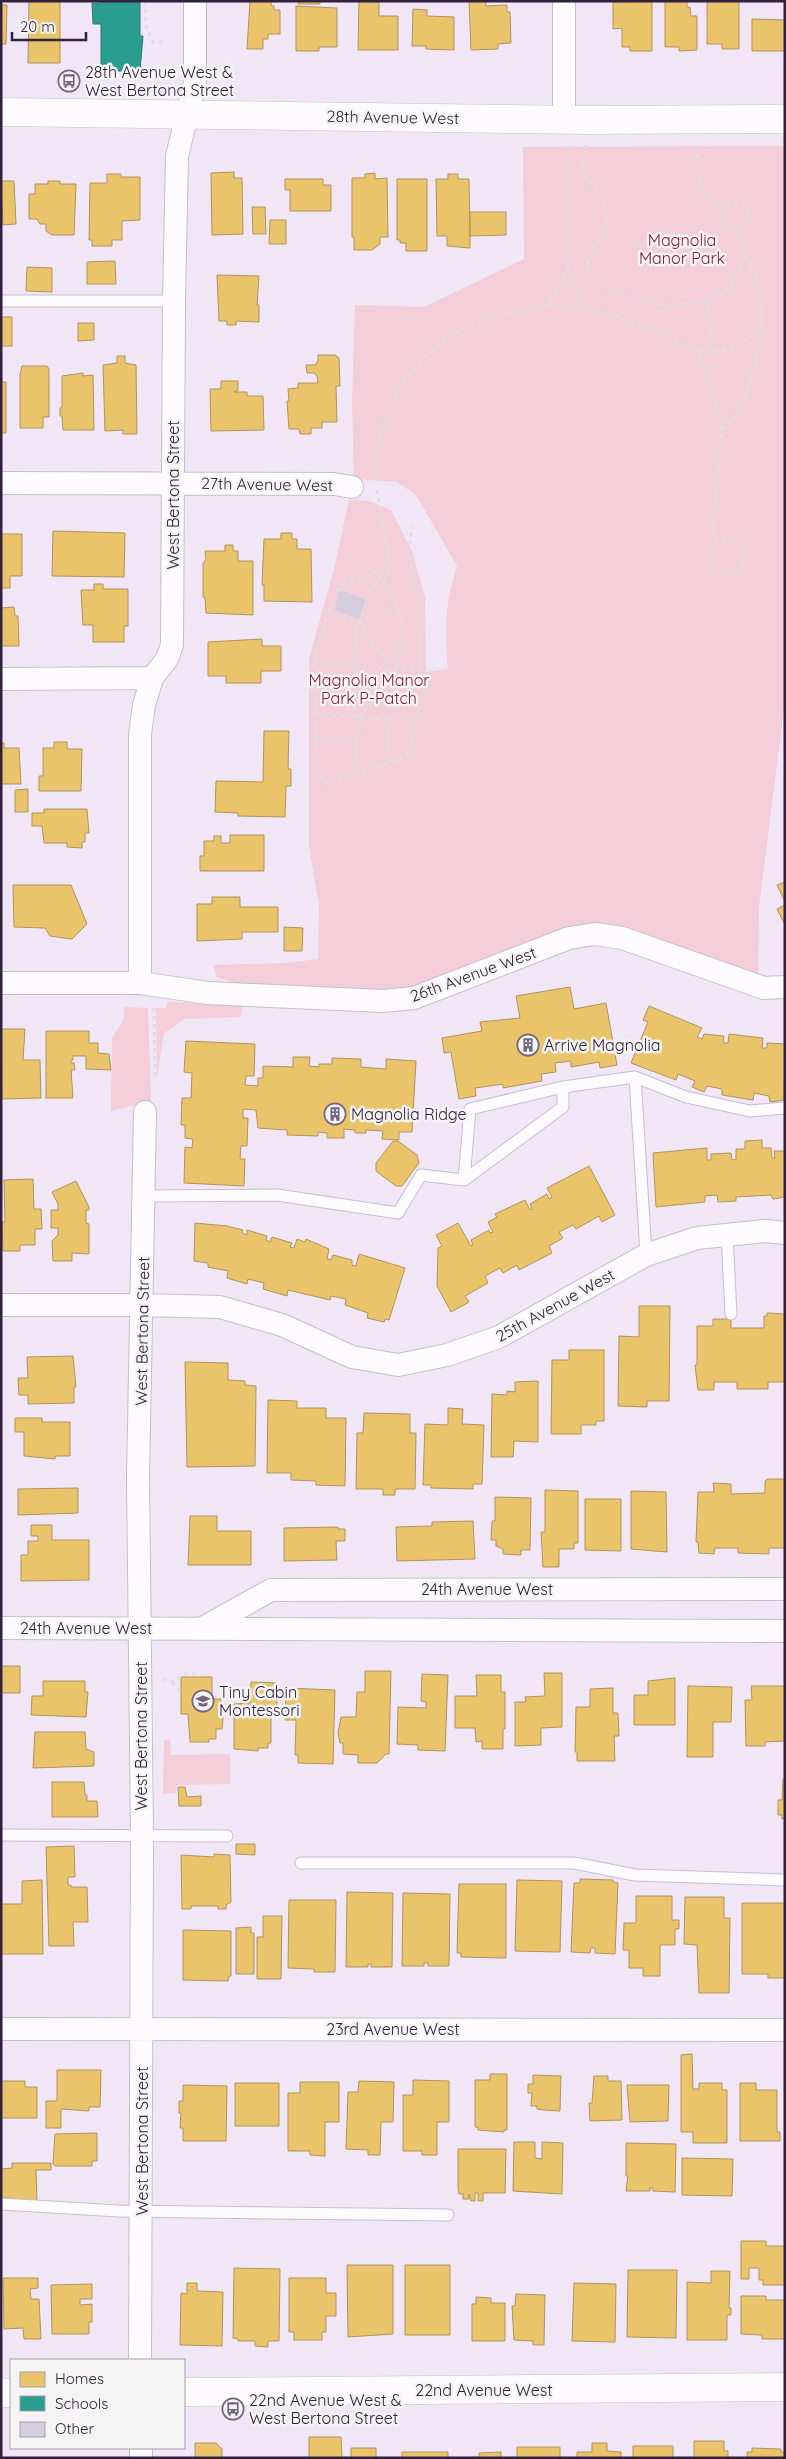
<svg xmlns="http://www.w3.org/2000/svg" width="786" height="2459" viewBox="0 0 786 2459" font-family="Quicksand,sans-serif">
<rect width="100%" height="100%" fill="#f0e6f6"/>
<path fill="#f3cdd7" d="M785,146V701L759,906L758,977L622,946L570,945L396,1001L270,994L217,977L213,965L287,963L318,959L319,905L309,847V659L334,569L349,500L369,501L391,510L412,551L425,597L426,672L448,669C444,628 445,605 457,566L416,495L397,482L354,479L352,401L355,305L424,307L524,259L523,147Z
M167,1002L243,1004L241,1017L185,1019L164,1033L157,1077L156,1008H166Z
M124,1007L148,1008L151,1101L111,1111L112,1038L124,1019Z
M170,1739L171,1755L230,1754V1784L177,1785L176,1793L163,1794L164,1740Z"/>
<path fill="#e9c46a" stroke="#b2935c" d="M29,1H60V63H28Z
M250,1H270L272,6H274V10H280V34H268V39H263V49H247Z
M298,1H320V4H298Z
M359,1L379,2V16H398V50H358Z
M469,1H486V6L507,5V12H510L511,43L498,44V49L471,50Z
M652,1V51H630V47H622V28L613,29V2Z
M665,1H687V7H690L691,16H697V50L679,51V47H665Z
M707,1H739V49H722V44H707Z
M1,5H7L6,44H1Z
M296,6L337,8V47H319V51H296Z
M413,9L427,10V16L454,17V50L426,49V46H412Z
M752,19L785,20V51H752Z
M234,172V178H242L243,234L212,235L211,173Z
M375,173V179L387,178L388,237H380V244L372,250H354V237H352V178H365V174Z
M107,174H121V177H140V220L122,221V240H112V246H92V240H89L90,183H107Z
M448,174H458V179H469L470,248L447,246V236H437L436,179H448Z
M285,179H323V185H331V211H290V190H285Z
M397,179H427V251H406V243H400V240H397Z
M1,181H14L16,224L3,225Z
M48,181H60V184H76L74,235H52L46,231V224H40L37,219H29V194H35V184H48Z
M252,207H265L266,234H253Z
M470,212H506V235L470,236Z
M270,220H286V244H269Z
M115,261L116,284H87V262Z
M27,267L52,268V292L26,291Z
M217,275L259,276L257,305H259V322L236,321V325H227V321H219Z
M1,317H12V346H1Z
M78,323H94V340L78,341Z
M318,355H335L339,358L340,386H336L337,422H322V428H311V434H300L299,429H289L287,401H289L288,389L298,388V383H318L317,376L314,373H307L306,365H315L318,361Z
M117,356H125V363L136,365L137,434H123V430L105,431L103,365L117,363Z
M22,366H47L49,369V417H43V428H20V375Z
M83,373V376L93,375L94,430H63L62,416H60V408L62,407V376Z
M221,381H238V390L234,392H247V396H263L264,430L211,431L210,389H221Z
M1,382H6V433H1Z
M53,531L125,533L124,577L52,576Z
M281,533H292V539H297V549H311L312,602L264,601V585H262L264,539H281Z
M1,534H22V576H10V588H1Z
M225,545H233V551H238V561H253V615L206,613L205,597H203V564L206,559L205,551H225Z
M94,584H103V589H128V626H124V642H93V625H83L81,590H94Z
M14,607L15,616H18L19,646H1V608Z
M262,639V646H281V671H261V683H226V676H208V642Z
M264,731H289L288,769H291V786H286L285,817L238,816V813L215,812L216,781L263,782Z
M54,742H67V749H82L81,791H39V776H43V748H54Z
M1,743H4V748H19L21,784H1Z
M28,789V812H15V790Z
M44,809H87L89,833H85V842H82V848L67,847V843H44L42,826H32V813H44Z
M230,835H264V871H200V856H204V841H214V836H221V843H230Z
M785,882V902L777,885Z
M13,885H71L87,924L72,939L50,936L45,928L14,927Z
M212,897H240V907H278V932H242V939L197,941V904H212Z
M785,905V925L777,909Z
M284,927L303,928L302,951H284Z
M570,987L574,1009L606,1003L617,1065L600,1068L599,1062L571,1067V1061L555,1063L556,1072L541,1074L542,1081L503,1088V1084L475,1088L476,1096L459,1099L451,1052L444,1053L442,1038L482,1031L480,1022L520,1018L516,996Z
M649,1006L702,1028L697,1037L702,1039L704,1034L724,1036L723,1043H728L729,1034L763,1038L762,1048H767V1043L785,1044L784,1100L770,1102L769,1096L754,1093L753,1100L722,1095V1089L707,1086L704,1092L692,1087L695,1081L678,1074L676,1080L631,1063L648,1022L643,1020Z
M1,1029H25L23,1060H40L41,1098L2,1099Z
M46,1031H89V1043H98V1053L109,1054L111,1070L86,1069V1056H73V1060H71V1063H74L75,1070H71L73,1098H46Z
M186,1041L255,1044L254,1076H246L245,1085L258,1086V1078H263V1066L293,1067V1057H310L309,1066L319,1067V1064H332V1058L361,1059V1067L386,1069V1059L416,1061L412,1132H399V1140L382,1139L383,1131L366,1130V1133H355V1130L344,1129V1138H327V1133L318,1132V1136L287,1135V1130L258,1128L256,1110L243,1109V1118H248L247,1146H241L240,1159H245L244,1186L184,1183L185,1147L192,1148L193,1139L185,1138V1125H181L182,1098H191L192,1073L184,1072Z
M762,1140V1148H771L772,1158H775L774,1151H785V1197L773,1199L771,1195L736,1197V1201L718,1202L717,1195L705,1196V1202L656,1207L653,1153L707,1148V1160H711V1154L731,1153L732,1160L736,1159V1149H745V1141Z
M393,1141H398L417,1155L419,1163L402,1186H396L376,1171V1163Z
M589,1166L615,1215L602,1222L599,1216L576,1229L573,1225L559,1232L563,1238L549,1246L552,1253L519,1270L517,1265L503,1273L500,1268L485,1276L488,1283L465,1296L469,1302L451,1312L437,1286L438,1248L442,1246L436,1235L458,1223L471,1246L473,1245L471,1240L489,1230L490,1233L493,1232L488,1222L497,1217L495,1214L525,1200L530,1210L532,1209L530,1204L547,1194L549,1199L552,1197L547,1188Z
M33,1179L34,1209H41L42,1229H35V1245H20V1251H3L2,1222H5L4,1180Z
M76,1181L89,1207V1210H86V1223L89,1224V1254L72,1253V1261H53L52,1241L58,1235V1228H51V1210H58V1204L52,1192Z
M195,1223L227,1226L243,1230L242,1233L247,1235V1230L267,1236L266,1240L270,1242L272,1237L292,1243L290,1247L294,1248L297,1239L305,1242L306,1239L329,1249L327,1259L331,1260L333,1255L352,1260V1265L356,1266L359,1254L405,1268L389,1320L385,1319L384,1322L367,1318L368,1313L345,1305L346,1299L331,1296L330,1300L288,1290L287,1296L263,1289L264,1283L248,1279L247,1284L227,1278L228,1271L208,1267V1263L194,1261Z
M639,1306H670L669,1401H647V1407L618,1406L619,1336L639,1337Z
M767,1313L785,1314V1382H768V1389H737V1382H714V1390H698L695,1365H697V1326H713V1319H731V1328H764V1316H767Z
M569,1350H604V1421H596V1425H581V1434H551L552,1360H569Z
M73,1356L76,1387H74V1403L28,1404V1395H19L18,1378H28L27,1357Z
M185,1362L228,1363V1380L245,1381V1385L256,1386L255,1466L187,1467Z
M538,1381V1442L514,1441L513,1457H491L492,1394L507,1395V1391L515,1392V1382Z
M268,1400L297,1401V1408H326V1418H346L345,1486L316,1485V1481L291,1480V1473H267Z
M448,1408L463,1409L462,1424L484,1425L482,1484H473V1489L431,1488V1485H423L425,1424L448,1425Z
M364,1413L410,1414V1433H416L415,1489H395V1495H383V1489H356L357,1433H363Z
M15,1418H42V1422H70V1456H55V1459L24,1456V1432H15Z
M768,1479H785V1548H769V1554L738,1553V1548H715L714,1554L699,1553L698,1542H696L698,1492H714L713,1483L731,1484V1494L765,1493V1481Z
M78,1488V1513L18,1515V1489Z
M545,1490L578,1491V1543H574V1549H559V1567H543L541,1532H545Z
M631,1491L666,1492L667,1552L631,1549Z
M495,1497L531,1498L530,1550H521V1555L503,1554V1549L496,1546V1540H491L492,1521H495Z
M585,1499H621V1551L585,1550Z
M190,1516H217V1531H251V1565H188Z
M473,1521L475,1559L397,1561L396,1527L432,1526V1522Z
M31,1525H52V1540H89V1580L21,1581V1555H28V1541H38V1536H31Z
M338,1527V1529H345V1541H336L337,1560L284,1561V1528Z
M1,1666H20V1693H1Z
M365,1671H391L389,1754H386L377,1763H358V1755L343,1754V1743H340L338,1733L341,1717H356L357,1692H365Z
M544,1673H562V1727L541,1728V1745L515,1746V1702H526L525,1697L545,1696Z
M422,1674L448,1675L445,1751L418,1750V1745L397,1744L398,1707L426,1708V1702L421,1701Z
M476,1675H501V1692H505V1729H503V1749H482V1741L476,1742L475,1728H455V1696H477Z
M181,1677H212V1699H221V1705H224L222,1729H216V1739H209V1742H190L188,1714H181Z
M675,1678V1725H634V1695H648V1681Z
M43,1681H85V1692H88L86,1717L31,1715L32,1696H43Z
M251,1682L277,1683V1716H271V1743H268V1748H258V1751L234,1749V1704L250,1703Z
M688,1686L732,1687L731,1722H713V1757H687Z
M751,1686H785V1741L765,1742V1746H746L745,1700H752Z
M286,1688L335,1690L333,1764L298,1763V1755H295L296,1720H285Z
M613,1688V1713H618L619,1736H614L615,1761H577V1752H575L576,1707H590V1689Z
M35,1732H85L86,1749L94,1752V1766L33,1768Z
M783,1779H785V1819H782V1815H778V1800H782Z
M52,1782H84L85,1795H87V1801H97L98,1817H52Z
M178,1787H185L187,1797L201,1796V1806H179Z
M236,1844H255V1855L236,1854Z
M74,1846L75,1877H68V1885H71V1887H87L88,1922H73L74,1946H49L46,1847Z
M214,1854L230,1855L231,1902L226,1905V1909H218V1906H191V1909H182L181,1855L214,1857Z
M580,1879L613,1880V1882L618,1883L615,1954L595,1953V1948H591L590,1953L571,1952L574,1883H580Z
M42,1880L43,1954H1V1904H22V1881Z
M517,1880L562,1881L560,1952L515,1951Z
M459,1884H506V1958L461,1957V1953H457Z
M347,1892L393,1893L392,1967H371V1964H368V1967H346Z
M403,1893L450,1894L449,1966H428V1963H424V1966H402Z
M636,1896H672V1920H679V1929H675V1945H660V1976H643V1968H629V1950H623L624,1923H636Z
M685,1897H724V1918H730L729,1993H699L697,1945L684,1944Z
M289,1900H336L335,1972H314V1969L288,1968Z
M742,1903H785V1978H768V1974H742Z
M263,1916H282L281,1979H257V1937H263Z
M251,1927V1933H254V1974H236V1928Z
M183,1930L231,1931V1976H229L228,1981L183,1980Z
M692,2054L693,2089H699V2083H722V2090H727V2143H693V2132H681V2055Z
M57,2070H101L100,2107H89V2111L61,2109V2128H46V2101H57Z
M490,2074H507V2130H504V2132L478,2130V2127H475V2080H490Z
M533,2075L561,2076L560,2111L544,2110L537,2109V2106H531L532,2093H528V2084H533Z
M594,2076H608V2081H621L622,2120L590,2121L589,2103H592Z
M413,2080L449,2081V2122H437V2155H422V2151H403V2095H413Z
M1,2081H25V2087H37V2118H1Z
M359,2081L394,2082L393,2122H381L380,2155H368V2150L346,2149L348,2092H358Z
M300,2082H339V2122H325V2156L310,2155V2151H288V2093H300Z
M235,2083H279V2126H235Z
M740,2083H756V2090H777V2132H780V2141H740Z
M183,2085L227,2086L226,2141H183V2128H180L181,2113H179V2101H183Z
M627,2085H669L668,2121L630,2122Z
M97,2133V2161H92V2166H55L53,2164L55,2134Z
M514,2142H535V2158L542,2159V2142L563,2143L562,2194L513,2191Z
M626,2143L676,2144L675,2192L653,2191V2188H650V2191H626L628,2176H626Z
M458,2149H506L505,2193H483V2201H478V2193H475V2201H471L469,2194V2199H463V2194H459L458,2188Z
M682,2158L733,2159L732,2196L682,2195Z
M12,2163H51V2170H36L37,2201H9V2198H1V2169L12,2168Z
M741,2241H766V2246H785V2285H763V2280H759V2268H749V2279H741Z
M347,2265H393V2334L348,2337Z
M405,2265H450V2335H405Z
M234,2268L280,2269L279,2341H268V2347L255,2346V2341H238V2339L233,2338Z
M628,2270H677L676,2338L627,2337Z
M711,2271H730L729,2308H731V2315H727V2340H687V2282L711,2283Z
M3,2278H38V2288L30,2289L31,2299H39L41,2339H24L23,2328L4,2329Z
M289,2278H326V2293H336V2316H326V2332H322V2340H294V2332H289Z
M187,2283H197V2291L223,2292L222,2346L180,2345L181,2293L187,2294Z
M574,2283L616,2284L615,2342L572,2341Z
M92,2284V2299H80V2305L92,2304V2322H89V2334H52L51,2285Z
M516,2294L545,2295L544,2345H533V2341L514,2340L512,2306H515Z
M741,2296H766V2300H785V2339H762V2335L741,2334Z
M476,2297L491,2298V2303H505V2341H472V2304H476Z
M309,2437H341L342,2458H309Z
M694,2441H724V2451H728V2458H694Z
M195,2443H216L222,2449V2458H195Z
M592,2443H607V2451L621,2452V2458H577V2452H592Z
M633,2446H673V2458H633Z
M517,2447H560V2458H517Z
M351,2448H376V2458H351Z
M752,2448L781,2449V2452H785V2458H747V2452H752Z
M402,2452H448V2458H402Z
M501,2452V2458H460L479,2457V2453Z"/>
<path fill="#2a9d8f" stroke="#2c7876" d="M101,1H140V36H143L140,71H101V24H93L92,3H101Z"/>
<path fill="#d5cedf" stroke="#d2cae1" d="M341,591L365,600L358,618L335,609Z"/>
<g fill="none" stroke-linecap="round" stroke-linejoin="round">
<g stroke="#c9bcd1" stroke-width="13">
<path id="service" d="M1,301H174
M635,1077L646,1255
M464,1180L470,1109L563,1087
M144,1196L277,1195L398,1213L421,1175L464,1180L563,1107V1087L635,1077L686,1097L750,1111L785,1108
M727,1235L731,1314
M1,1835L227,1836
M301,1863H574L635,1875L785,1880
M1,2204L119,2211L448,2215"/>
</g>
<g stroke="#c9bcd1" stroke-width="24">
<path id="minor" d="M564,1V120
M1,483L334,484L352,487
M1,679L152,678
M1,983H140L208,993L382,1001L414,998L569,938L595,934L622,938L764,988L785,987
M140,983V734L144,705L152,678L167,659L172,645L174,301L177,156L195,82V1
M1,1305H142L220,1307L282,1325L352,1357L398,1365L447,1355L499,1337L646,1255L697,1238L765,1231L785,1233
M1,1628L785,1631
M201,1629L271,1590L785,1589
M1,2029L785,2030
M140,2360L142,1836L138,1477L145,1112
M141,2448V2458"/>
</g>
<g stroke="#c9bcd1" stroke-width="29">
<path id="tertiary" d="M1,112L589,120L785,119
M184,2392L785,2387
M1,2393H11"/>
</g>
<path stroke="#e0dde2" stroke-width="3" stroke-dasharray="4 4" stroke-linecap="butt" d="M145,1L146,26L153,42H164
M568,145V269L583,309L616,315L676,340L698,352L710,381L722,430L713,527C713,531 716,539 714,543C708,558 705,570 727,574L741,568C752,548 734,532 715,542
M586,145L581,172C594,188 613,207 604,230C597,246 589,249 587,269C591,274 595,283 601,286C640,308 727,321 742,264C745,250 745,240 738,227
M697,146L699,179L705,196L733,227L746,223L750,211L742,201L732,200L725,206L723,215
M710,300L708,307L713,353
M549,305L583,309
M698,352C728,353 741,349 760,326
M722,430C752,402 766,335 760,296C757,280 752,267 745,253
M376,481C375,405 418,339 493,318C511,312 530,309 549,305L568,269
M377,490L390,563L384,582
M328,613L342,585L374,572L381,577L396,605L359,622L356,628L353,689L355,716L360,718C361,727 359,731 357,739C354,748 358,763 359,773
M359,622L372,587L381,577
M315,661L385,669L420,670
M316,687L353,689
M354,690H384
M393,699L402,627L401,615L396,605
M316,715L355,716
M358,717L384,690
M360,718L386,719L390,763
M386,719L393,717V699L384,690L386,662L359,622L328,613L316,649L315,661L316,741L322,782L325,784L407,757L424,690L420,670L418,595L409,552L412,527
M316,741L357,739
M154,1008L155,1080
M163,1679L172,1682L183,1674H199
M172,1682L181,1693"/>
<use href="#service" stroke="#fdfbfe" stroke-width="11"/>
<use href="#minor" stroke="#fdfbfe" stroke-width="22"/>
<use href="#tertiary" stroke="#fdfbfe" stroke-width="28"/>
</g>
<defs>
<g id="bus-ring" transform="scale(1.125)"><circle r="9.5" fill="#f4f4f4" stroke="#74667d" stroke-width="1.5"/><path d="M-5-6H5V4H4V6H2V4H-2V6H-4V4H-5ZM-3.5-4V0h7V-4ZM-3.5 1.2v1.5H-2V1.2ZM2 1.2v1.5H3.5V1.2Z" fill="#74667d"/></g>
<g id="building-ring" transform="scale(1.125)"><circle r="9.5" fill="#f4f4f4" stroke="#74667d" stroke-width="1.5"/><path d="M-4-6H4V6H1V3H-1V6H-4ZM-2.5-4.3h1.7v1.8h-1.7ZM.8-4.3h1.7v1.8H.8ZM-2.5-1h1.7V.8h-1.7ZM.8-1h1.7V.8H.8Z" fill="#74667d"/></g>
<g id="school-ring" transform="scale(1.125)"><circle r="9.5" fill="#f4f4f4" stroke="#74667d" stroke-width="1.5"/><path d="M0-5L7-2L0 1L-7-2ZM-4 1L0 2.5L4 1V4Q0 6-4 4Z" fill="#74667d"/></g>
</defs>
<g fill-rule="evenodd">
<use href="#bus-ring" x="69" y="81"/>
<use href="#building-ring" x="528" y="1045"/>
<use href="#building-ring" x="335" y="1114"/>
<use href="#school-ring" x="203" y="1701"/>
<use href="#bus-ring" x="233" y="2409"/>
</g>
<g text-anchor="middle" stroke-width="5" stroke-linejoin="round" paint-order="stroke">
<g font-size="16" fill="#32213c" stroke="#f4f4f4" text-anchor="start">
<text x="85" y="78">28th Avenue West &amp;<tspan x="85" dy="18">West Bertona Street</tspan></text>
<text x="544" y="1051">Arrive Magnolia</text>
<text x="351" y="1120">Magnolia Ridge</text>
<text x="219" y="1698">Tiny Cabin<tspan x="219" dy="18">Montessori</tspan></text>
<text x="249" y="2406">22nd Avenue West &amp;<tspan x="249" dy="18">West Bertona Street</tspan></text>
</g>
<g font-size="16" fill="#32213c" stroke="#f4f4f4">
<text transform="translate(393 117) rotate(1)" y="6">28th Avenue West</text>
<text transform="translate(267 484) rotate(1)" y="6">27th Avenue West</text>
<text transform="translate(173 495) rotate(-90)" y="6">West Bertona Street</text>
<text transform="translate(473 974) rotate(-20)" y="6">26th Avenue West</text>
<text transform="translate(555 1305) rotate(-29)" y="6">25th Avenue West</text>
<text transform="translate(142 1331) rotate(-89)" y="6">West Bertona Street</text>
<text x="487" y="1595">24th Avenue West</text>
<text x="86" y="1634">24th Avenue West</text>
<text transform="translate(141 1736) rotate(-90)" y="6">West Bertona Street</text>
<text x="393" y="2035">23rd Avenue West</text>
<text transform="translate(142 2141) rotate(-90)" y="6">West Bertona Street</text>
<text x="484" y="2396">22nd Avenue West</text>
</g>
<g font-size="16" fill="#8b1635" stroke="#f4f4f4">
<text x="682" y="246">Magnolia<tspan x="682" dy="18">Manor Park</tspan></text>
<text x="369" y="686">Magnolia Manor<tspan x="369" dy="18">Park P-Patch</tspan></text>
</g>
</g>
<rect width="786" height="2459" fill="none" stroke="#32213c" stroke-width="5"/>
<rect x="10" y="2359" width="175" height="90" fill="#f4f4f4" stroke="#a6a0aa"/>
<rect x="20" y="2372" width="25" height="15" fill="#e9c46a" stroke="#a6a0aa"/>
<text x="55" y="2384" font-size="15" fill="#32213c">Homes</text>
<rect x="20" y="2396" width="25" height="15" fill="#2a9d8f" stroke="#a6a0aa"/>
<text x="55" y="2409" font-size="15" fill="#32213c">Schools</text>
<rect x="20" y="2422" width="25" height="15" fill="#d5cedf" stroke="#a6a0aa"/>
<text x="55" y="2434" font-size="15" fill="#32213c">Other</text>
<path d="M12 32v8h74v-8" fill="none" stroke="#32213c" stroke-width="2.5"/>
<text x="20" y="32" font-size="15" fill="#32213c" stroke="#f4f4f4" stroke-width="4" paint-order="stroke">20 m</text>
</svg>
